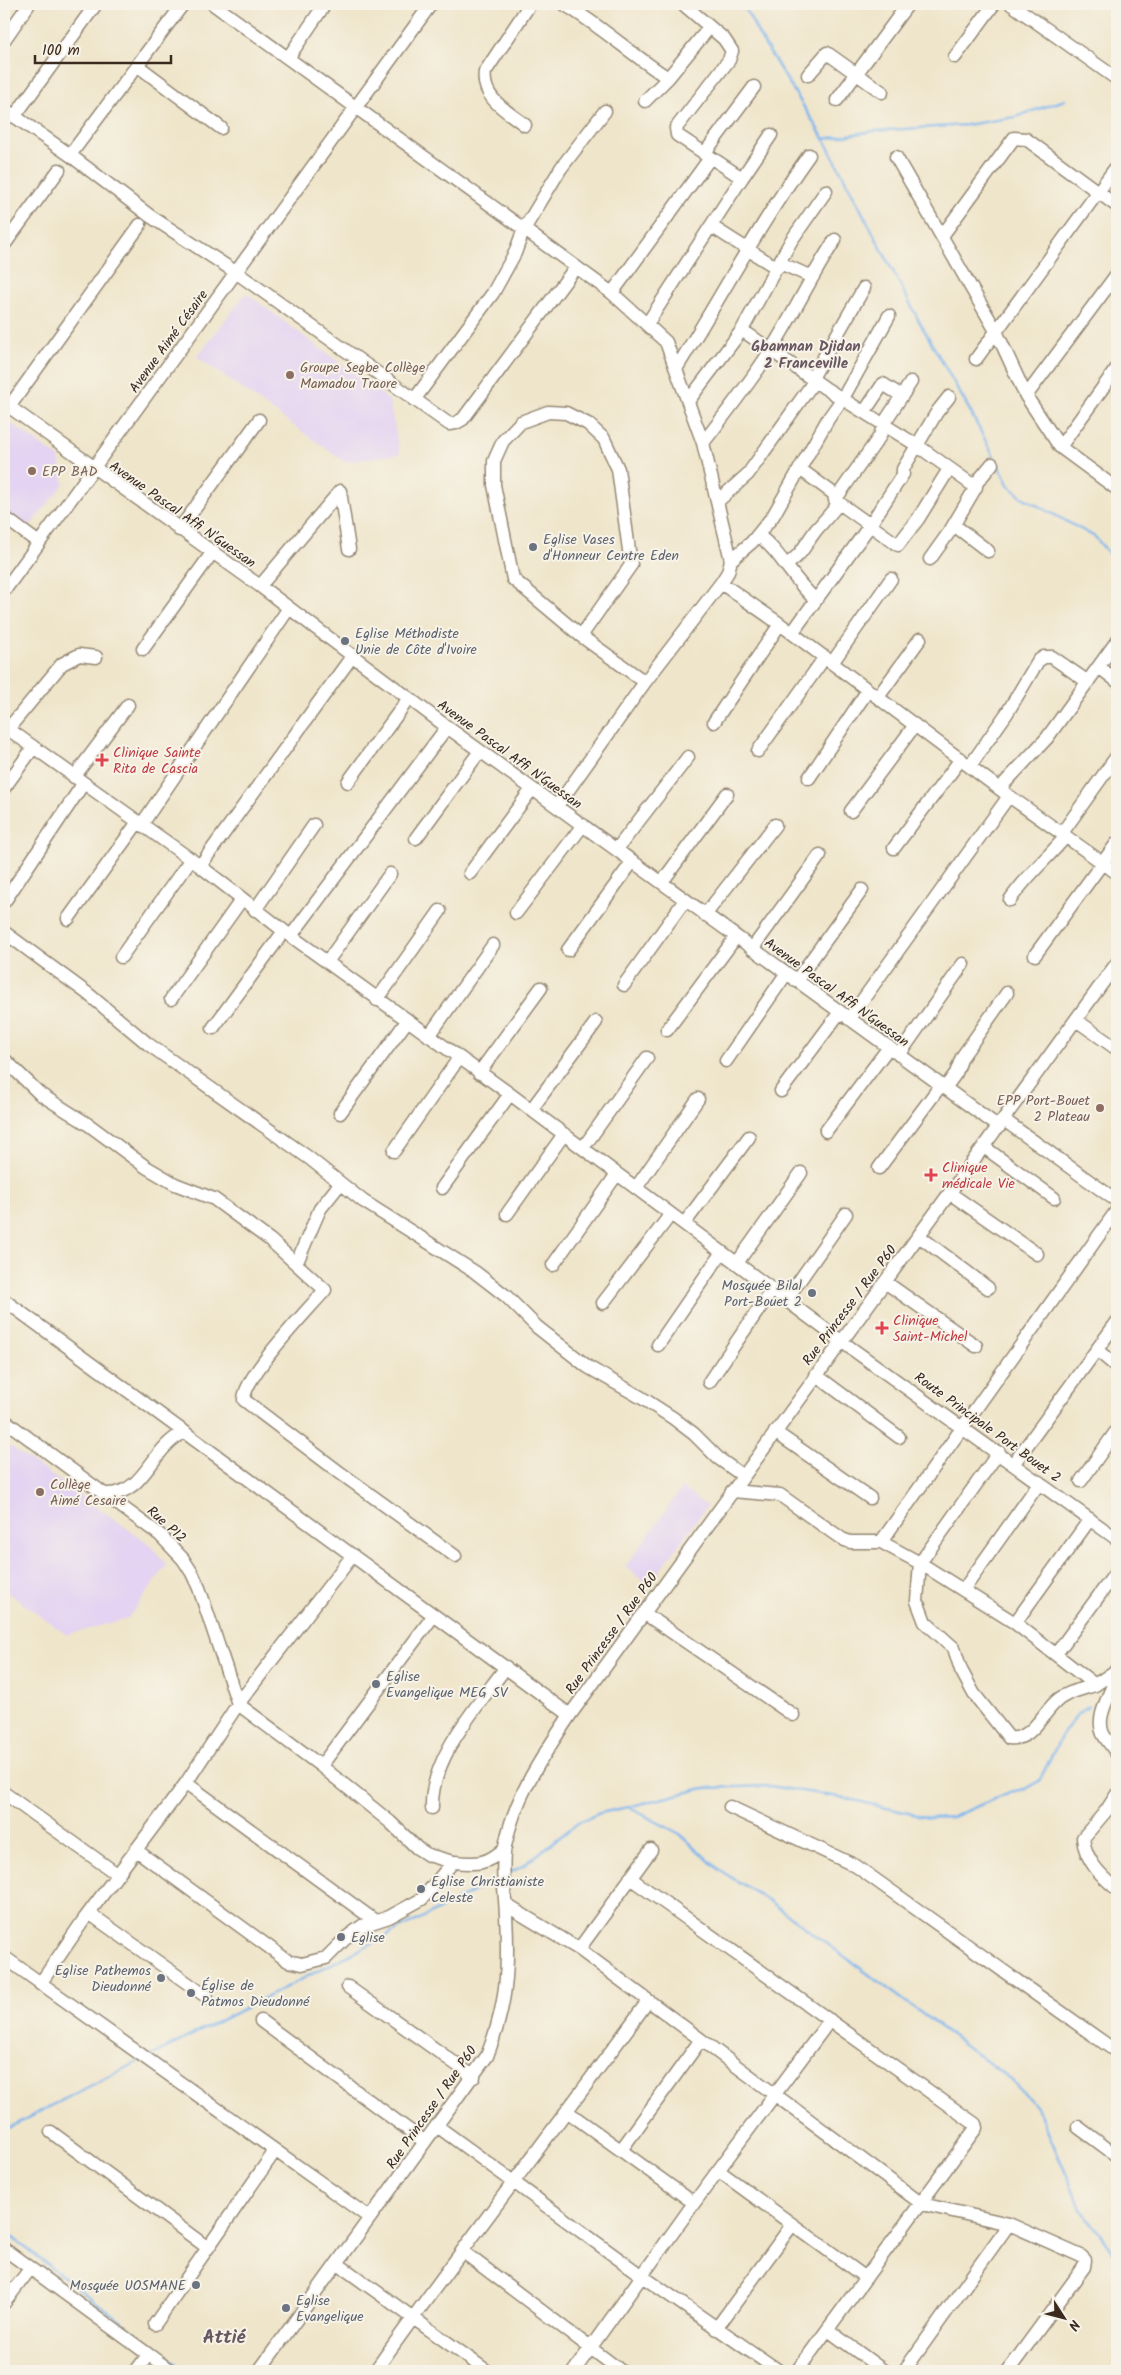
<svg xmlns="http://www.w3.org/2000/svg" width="1121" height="2375" viewBox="0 0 1121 2375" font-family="Kalam,sans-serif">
<rect width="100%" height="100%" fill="#f7f3e8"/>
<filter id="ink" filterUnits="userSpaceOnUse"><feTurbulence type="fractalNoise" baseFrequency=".02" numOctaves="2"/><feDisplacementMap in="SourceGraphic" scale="10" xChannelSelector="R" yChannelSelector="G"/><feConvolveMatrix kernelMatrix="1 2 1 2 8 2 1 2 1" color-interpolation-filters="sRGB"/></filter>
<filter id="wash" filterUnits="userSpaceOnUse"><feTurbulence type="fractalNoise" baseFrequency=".0096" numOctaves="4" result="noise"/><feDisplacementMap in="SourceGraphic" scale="20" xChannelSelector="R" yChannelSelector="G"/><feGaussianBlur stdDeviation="1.12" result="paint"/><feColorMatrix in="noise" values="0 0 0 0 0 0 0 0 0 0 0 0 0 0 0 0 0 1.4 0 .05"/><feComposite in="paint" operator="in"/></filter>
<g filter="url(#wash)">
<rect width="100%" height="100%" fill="#efe5ca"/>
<path fill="#e4d3f2" d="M246,293L389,400L400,454L345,462L197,357Z
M4,418L59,458L64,484L28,528L4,511Z
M4,1442L148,1543L167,1565L128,1618L67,1635L4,1590Z
M682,1488L707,1506L649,1585L625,1567Z"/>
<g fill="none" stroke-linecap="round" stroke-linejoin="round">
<path stroke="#7fb6ee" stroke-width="2.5" d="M743,4L760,37L824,139L919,321L969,409L1009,486L1022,497L1095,537L1117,563
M824,139L874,131L966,125L1015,117L1065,100
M628,1807L704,1788L770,1786L845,1798L929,1818L953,1817L1010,1792L1025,1789L1039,1781L1062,1735L1076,1716L1089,1706
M507,1874L523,1866L579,1822L600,1813L628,1807L680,1834L719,1870L768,1900L1009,2078L1037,2107L1081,2208L1117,2257
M151,2056L500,1878
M4,2130L141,2060
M4,2231L185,2371"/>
</g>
</g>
<g filter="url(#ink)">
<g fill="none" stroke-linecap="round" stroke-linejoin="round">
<g stroke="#958874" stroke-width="15">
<path id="minor" d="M213,4L612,293L666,342L703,443L731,560L728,572L721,583L645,682L557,806
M564,4C601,26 632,55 668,78
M1011,4L1117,79
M4,40L29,4
M955,57L994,4
M288,58L325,4
M138,66L221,128
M808,75L827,53L882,92
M837,100L908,4
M645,101L668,78L709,28
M4,109L70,155L150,216L237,273L449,424L456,423L463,419L575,268
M14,117L96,4
M525,125C507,111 481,98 485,72L530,4
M704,154L754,87
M70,155L183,4
M896,157L996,331L1026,396L1060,447L1117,489
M742,178L771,135
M711,226L777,268
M942,236L1014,138L1026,139L1117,206
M4,245L59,170
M780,263L805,274L812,275
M612,293L710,158
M647,324L742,178L677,135L676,128L729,60L732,51L724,39L683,4
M742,330L825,388L918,446L974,486L992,464
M976,359L1117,166
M676,369C721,297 760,223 809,155
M812,378L864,288
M1026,396L1117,274
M414,400L493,293L515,253L523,231L561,168L605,111
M689,400L742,330L791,241L826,191
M4,403L260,586L447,727L999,1127
M9,407L140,225
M865,411L883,384L902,396
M703,443C726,413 749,384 769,353C793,316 811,276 835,240
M1060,447L1117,368
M800,469L834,494L835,500L898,545L918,519L949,469
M340,491L349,549
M835,500L880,436L884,423L911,382
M718,501L748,474L815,380
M4,517L39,543
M954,525L988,551
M179,530L259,420
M758,535C782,553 792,580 816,600
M930,559L950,531L976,487L975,485
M731,560L752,542L773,516L828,419L843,398L889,316
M785,565C802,556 805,544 816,530C824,521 832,512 839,503
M721,583L780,624L1009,796L1117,873
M260,586L340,491
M4,591L431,4
M792,633L868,528L903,474V469L937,412L949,397
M581,636L631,565L618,469L604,439L588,424L566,413L548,412L521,422L503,441L494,461V485L513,579L581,636L645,682
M143,649L212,553
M832,663L891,579
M1099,667L1117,681
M878,697L920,639
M714,722L780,624
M4,726L200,866L284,931L510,1094L841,1341L1117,1539
M8,729L62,664L79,655L96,657
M758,751L825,657
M970,766L1007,713L1038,661L1044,657H1052L1088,682
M74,777L128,705
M809,778L868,690
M348,782L409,698
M4,788L33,748
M1000,788L1047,738L1117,641
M851,811L915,725
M142,824L289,608
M1062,833L1117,756
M416,838L480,751
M894,848L961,759
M617,849L688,757
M200,866L353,655
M470,873L532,789
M662,882L727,794
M1010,900C1026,876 1048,858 1066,836
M4,902L83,784
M255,910L314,825
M516,913L583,825
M705,915L775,825
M68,919L138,822
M4,932L87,993L148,1044L309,1158L363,1201L475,1272L506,1296L537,1327L588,1367L642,1398L673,1418L694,1434L718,1458L743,1476
M291,936L447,727
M752,949L820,855
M568,950L633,861
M1035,955L1117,843
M121,957L191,859
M327,962L390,874
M796,981L862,890
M624,985L685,900
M171,999L242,899
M377,1000L440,911
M849,1019L1009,796
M1076,1020L1117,1049
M213,1028L284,931
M667,1030L736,937
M429,1036L493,945
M899,1055L963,964
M4,1059L40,1094L89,1125L146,1167L175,1184L214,1199L270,1240L325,1290C308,1310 243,1377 244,1400L339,1472L455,1556
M726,1061L786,974
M479,1073L541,988
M945,1088L956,1073L962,1057L1007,993
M781,1091L840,1012
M531,1110L596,1022
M340,1113L407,1021
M1004,1120L1117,1201
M826,1131L889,1047
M984,1147L1054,1198
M583,1148L647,1058
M394,1151L459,1058
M879,1168L941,1085
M442,1188L510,1094
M636,1188L698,1099
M951,1194L1037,1254
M507,1214L564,1134
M684,1224L749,1137
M919,1236L988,1288
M297,1262L320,1209L340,1184
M737,1263L801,1173
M553,1265L617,1174
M885,1282L976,1346
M4,1300L570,1715
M786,1300L846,1214
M603,1303L671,1214
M658,1345L722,1252
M1097,1350L1117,1367
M816,1375L899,1437
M709,1382L772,1290
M4,1420L160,1535L183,1559L192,1573L199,1588L238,1704
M775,1432L870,1498
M999,1452L920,1563L917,1601L925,1622L954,1648L961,1670L974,1694L1009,1738C1033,1741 1042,1712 1059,1699C1070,1691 1083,1689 1095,1685
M1014,1463L1117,1322
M1081,1481L1117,1430
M732,1491L780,1495L842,1539L850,1542H881L920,1563L1015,1623L1095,1685L1117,1670C1115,1690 1094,1714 1103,1734C1107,1741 1113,1747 1117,1754
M108,1494C145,1494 151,1447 185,1432
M881,1542L1117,1210
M964,1589L1040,1482
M644,1613L793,1715
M1015,1623L1090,1519
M1056,1654L1117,1571
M238,1704L321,1766L390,1822L417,1848L428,1855L453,1862
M321,1766L434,1615
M186,1783L374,1920
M4,1793L117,1874
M1117,1794L1106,1811L1083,1838C1085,1860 1101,1876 1117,1889
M730,1807L856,1866L1117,2052
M432,1808C430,1758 477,1707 506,1667
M136,1850L288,1961L302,1964L326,1958L347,1937L362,1926L389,1917L422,1899L453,1862C477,1864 487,1865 505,1848
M630,1878L975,2124L976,2128L797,2371
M506,1905L579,1949L922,2204L1009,2224L1081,2256L1085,2260L1084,2267L1008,2371
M89,1913L207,1997
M579,1949L651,1850
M4,1957L370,2218
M40,1984L85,1918L186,1783L238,1704L353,1555
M348,1987L474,2077
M261,2021L425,2142
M568,2112L694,2203
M437,2126L642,2276L779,2371
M1078,2127L1117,2156
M51,2132L208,2248
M621,2150L700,2041
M719,2171L866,2278
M4,2249L171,2371
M462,2251L621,2371
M338,2264L487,2371
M4,2303L30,2269
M155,2324L275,2151
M716,2329L792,2225
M828,2330L884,2371
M4,2370L6,2371
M136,2371L148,2355
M259,2371L487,2056C507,2005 509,1969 506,1915C505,1892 501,1869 505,1846C515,1796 542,1757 570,1715L1117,963
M375,2371C463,2246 558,2125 648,2001
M574,2371L694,2203L830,2020
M904,2371L1009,2224"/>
</g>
<use href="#minor" stroke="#fff" stroke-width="12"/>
</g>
</g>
<g fill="#8d6e63" stroke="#f7f3e8" stroke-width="2">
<circle cx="290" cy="375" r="5"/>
<circle cx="32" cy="471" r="5"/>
<circle cx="1100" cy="1108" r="5"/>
<circle cx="40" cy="1492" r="5"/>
</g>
<g fill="#6b7280" stroke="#f7f3e8" stroke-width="2">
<circle cx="533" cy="547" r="5"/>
<circle cx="345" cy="641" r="5"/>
<circle cx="812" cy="1293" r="5"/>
<circle cx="376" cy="1684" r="5"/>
<circle cx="421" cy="1889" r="5"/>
<circle cx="341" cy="1937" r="5"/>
<circle cx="161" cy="1978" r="5"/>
<circle cx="191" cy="1993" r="5"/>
<circle cx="196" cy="2285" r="5"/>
<circle cx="286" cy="2308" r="5"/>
</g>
<g fill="#e0444e" stroke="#f7f3e8" stroke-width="2">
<path d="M99.5 752.5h5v5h5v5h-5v5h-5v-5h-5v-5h5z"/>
<path d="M928.5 1167.5h5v5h5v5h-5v5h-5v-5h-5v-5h5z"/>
<path d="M879.5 1320.5h5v5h5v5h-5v5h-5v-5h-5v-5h5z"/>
</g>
<g text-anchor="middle" stroke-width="4" stroke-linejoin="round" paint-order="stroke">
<g font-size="14" fill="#3b2a1e" stroke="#f7f3e8">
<text transform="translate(168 341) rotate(-54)" y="5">Avenue Aimé Césaire</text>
<text transform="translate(183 514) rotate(35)" y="5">Avenue Pascal Affi N'Guessan</text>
<text transform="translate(510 754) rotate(36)" y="5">Avenue Pascal Affi N'Guessan</text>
<text transform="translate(837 992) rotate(36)" y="5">Avenue Pascal Affi N'Guessan</text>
<text transform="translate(849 1305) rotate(-53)" y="5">Rue Princesse / Rue P60</text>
<text transform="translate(988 1427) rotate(36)" y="5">Route Principale Port Bouet 2</text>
<text transform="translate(167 1524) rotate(42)" y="5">Rue P12</text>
<text transform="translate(611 1633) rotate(-54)" y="5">Rue Princesse / Rue P60</text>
<text transform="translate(431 2107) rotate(-55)" y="5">Rue Princesse / Rue P60</text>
</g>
<g font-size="14" fill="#785e54" stroke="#f7f3e8" text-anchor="start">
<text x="300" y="372">Groupe Segbe Collège<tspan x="300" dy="16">Mamadou Traore</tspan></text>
<text x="42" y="476">EPP BAD</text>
<text x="1090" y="1105" text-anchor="end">EPP Port-Bouet<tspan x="1090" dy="16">2 Plateau</tspan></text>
<text x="50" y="1489">Collège<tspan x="50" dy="16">Aimé Cesaire</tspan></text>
</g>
<g font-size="14" fill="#5b616d" stroke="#f7f3e8" text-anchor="start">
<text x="543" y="544">Eglise Vases<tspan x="543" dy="16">d'Honneur Centre Eden</tspan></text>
<text x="355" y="638">Eglise Méthodiste<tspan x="355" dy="16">Unie de Côte d'Ivoire</tspan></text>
<text x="802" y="1290" text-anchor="end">Mosquée Bilal<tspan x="802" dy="16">Port-Bouet 2</tspan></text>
<text x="386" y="1681">Eglise<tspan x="386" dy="16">Evangelique MEG SV</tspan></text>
<text x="431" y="1886">Eglise Christianiste<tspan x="431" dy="16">Celeste</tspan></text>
<text x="351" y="1942">Eglise</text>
<text x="151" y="1975" text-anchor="end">Eglise Pathemos<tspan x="151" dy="16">Dieudonné</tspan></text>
<text x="201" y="1990">Église de<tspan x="201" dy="16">Patmos Dieudonné</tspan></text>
<text x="186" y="2290" text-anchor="end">Mosquée UOSMANE</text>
<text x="296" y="2305">Eglise<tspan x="296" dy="16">Evangelique</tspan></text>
</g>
<g font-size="14" fill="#be3a42" stroke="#f7f3e8" text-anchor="start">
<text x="113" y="757">Clinique Sainte<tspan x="113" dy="16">Rita de Cascia</tspan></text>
<text x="942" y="1172">Clinique<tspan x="942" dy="16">médicale Vie</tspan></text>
<text x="893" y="1325">Clinique<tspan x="893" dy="16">Saint-Michel</tspan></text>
</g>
<g font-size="15" font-weight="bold" fill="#695862" stroke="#f7f3e8">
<text x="806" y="351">Gbamnan Djidan<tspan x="806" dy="17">2 Franceville</tspan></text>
</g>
<g font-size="19" font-weight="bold" fill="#695862" stroke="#f7f3e8">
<text x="224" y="2343">Attié</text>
</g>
</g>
<rect width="1121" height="2375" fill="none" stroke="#f7f3e8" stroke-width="20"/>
<g transform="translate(1064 2318) rotate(126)" stroke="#f7f3e8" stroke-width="4" paint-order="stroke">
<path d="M0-4L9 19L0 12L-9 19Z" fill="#3b2a1e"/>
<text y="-8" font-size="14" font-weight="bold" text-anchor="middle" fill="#3b2a1e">N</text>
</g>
<path d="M35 55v8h136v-8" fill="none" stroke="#3b2a1e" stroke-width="2.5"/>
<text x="42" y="55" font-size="15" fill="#3b2a1e" stroke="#f7f3e8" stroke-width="4" paint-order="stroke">100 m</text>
</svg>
